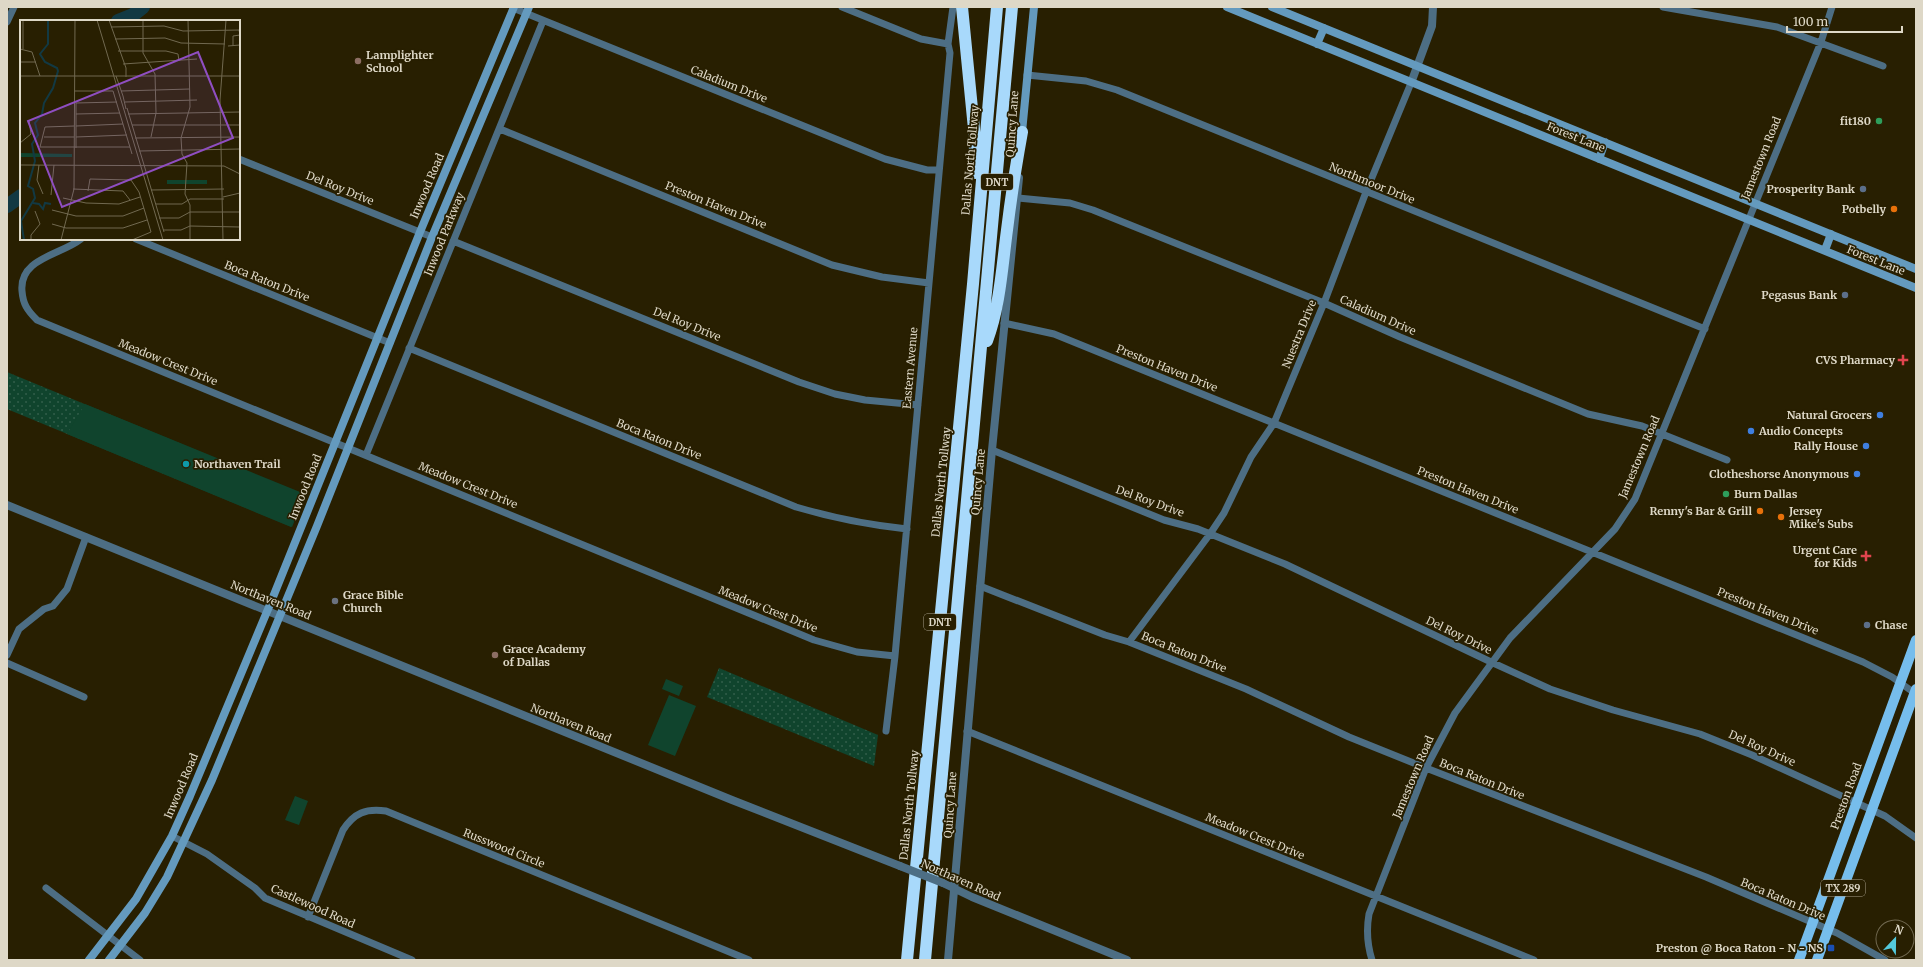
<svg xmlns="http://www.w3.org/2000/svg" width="1923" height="967" viewBox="0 0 1923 967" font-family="Merriweather,serif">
<defs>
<pattern id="grass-dots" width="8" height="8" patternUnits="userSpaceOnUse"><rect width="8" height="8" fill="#10442d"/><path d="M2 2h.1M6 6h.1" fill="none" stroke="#325e4a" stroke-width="1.8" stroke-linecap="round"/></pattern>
</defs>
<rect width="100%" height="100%" fill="#281f01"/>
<path fill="url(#grass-dots)" d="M7,372L305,495L292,527L7,409Z
M719,668L878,735L874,766L707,697Z"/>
<path fill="#10442d" d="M85,404L305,494L291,527L67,434Z
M666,679L683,686L679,696L662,689Z
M669,695L696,706L675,756L648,745Z
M295,796L308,801L299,825L285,820Z"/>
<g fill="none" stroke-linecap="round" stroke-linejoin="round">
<path stroke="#123943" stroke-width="14" d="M118,21L133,15L143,7
M7,206L21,196"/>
<path stroke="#4d6e84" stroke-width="7" d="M842,7L921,39L948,44
M1663,7L1777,27L1883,66
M513,8L885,159L927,170H939
M7,22L14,7
M1027,75L1086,81L1117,90L1705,329
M500,129L832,265L882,277L929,283
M239,159L432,237
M1018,198L1070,203L1093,210L1324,303L1400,337L1588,414L1642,426L1727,460
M81,239C61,255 19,258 22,291C23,304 27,310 37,320L814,640L857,652L895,656
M136,239L390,343
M453,241L799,382L835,394L865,400L918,405
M1004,323L1054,334L1863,662L1892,677L1916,694
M409,348L796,507C833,518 869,525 907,529
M992,450L1164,520L1198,529L1285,564L1491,662L1550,689L1613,710L1700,734L1752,755L1885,816L1916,838
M366,455L543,21
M980,586L1105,635L1129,642L1246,689L1349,737L1426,768L1706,877L1837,933L1885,960
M1129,642L1210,534L1224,513L1251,457L1274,423L1324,303L1366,192L1411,83
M7,655L19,629L44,609L53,606L67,589L86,537
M7,663L84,697
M886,731L895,656L950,53L948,44L953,7
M967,731L1534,960
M172,836L207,854L255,888L265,898L412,960
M46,888L140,960
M308,917L343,830C354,813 366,808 386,811L749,960
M1372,960C1367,944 1366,931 1369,914L1426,768L1455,713L1510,638L1615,529L1635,499L1821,42L1832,7"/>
<path stroke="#4d6e84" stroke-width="8" d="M1411,83L1432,26L1433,7
M7,505L732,800L900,866
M943,883L972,897L1127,960
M948,960L992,450L1019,178"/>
<path stroke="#649abe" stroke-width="8" d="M1227,7L1916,288
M1272,7L1916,269
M1317,44L1324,28
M1022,132L1034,7
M1599,159L1605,142
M1825,250L1831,234
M89,960L136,899L172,836L190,796L271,602L420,232L514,7
M109,960L145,913L167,877L212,780L317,526L432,237L529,7"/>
<path stroke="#76bdec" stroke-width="10" d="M1799,960L1916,640
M1817,960L1916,689"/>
<path stroke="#a8d9fb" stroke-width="12" d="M962,7L974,129L976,173
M987,341C1000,306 1002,267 1007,230C1011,197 1016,165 1022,132
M907,960L973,284L997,7
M925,960L1012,7"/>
<path stroke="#4d6e84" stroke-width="8" d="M900,866L943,883"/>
</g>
<g fill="#8d6e63" stroke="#281f01" stroke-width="1.5">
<circle cx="358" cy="61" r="4"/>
<circle cx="495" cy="655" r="4"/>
</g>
<g fill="#2e9e5b" stroke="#281f01" stroke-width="1.5">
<circle cx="1879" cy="121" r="4"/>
<circle cx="1726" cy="494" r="4"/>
</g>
<g fill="#5c6f8a" stroke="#281f01" stroke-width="1.5">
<circle cx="1863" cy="189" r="4"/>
<circle cx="1845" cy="295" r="4"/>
<circle cx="1867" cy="625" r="4"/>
</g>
<g fill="#e8710a" stroke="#281f01" stroke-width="1.5">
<circle cx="1894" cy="209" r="4"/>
<circle cx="1760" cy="511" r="4"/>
<circle cx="1781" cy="517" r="4"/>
</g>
<g fill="#e0444e" stroke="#281f01" stroke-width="1.5">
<path d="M1901 354h4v4h4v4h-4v4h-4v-4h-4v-4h4z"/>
<path d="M1864 550h4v4h4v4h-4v4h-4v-4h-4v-4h4z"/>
</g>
<g fill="#3f7fe0" stroke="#281f01" stroke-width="1.5">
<circle cx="1880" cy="415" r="4"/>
<circle cx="1751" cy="431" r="4"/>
<circle cx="1866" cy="446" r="4"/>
<circle cx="1857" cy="474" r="4"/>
</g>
<circle fill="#0f9aa8" stroke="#281f01" stroke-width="1.5" cx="186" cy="464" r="4"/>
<circle fill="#6b7280" stroke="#281f01" stroke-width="1.5" cx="335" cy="601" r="4"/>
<rect fill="#1a4fb4" stroke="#281f01" stroke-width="1.5" x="1827" y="944" width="8" height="8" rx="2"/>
<g text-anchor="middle" stroke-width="3.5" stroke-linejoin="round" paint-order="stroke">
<g fill="#281f01" stroke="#a7a08c" stroke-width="1">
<rect x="981" y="174" width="32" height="16" rx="3"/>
<rect x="924" y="614" width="32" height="16" rx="3"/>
<rect x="1821" y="880" width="44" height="16" rx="3"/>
</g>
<g font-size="10" font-weight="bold" fill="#ded8c7">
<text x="997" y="186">DNT</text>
<text x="940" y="626">DNT</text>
<text x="1843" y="892">TX 289</text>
</g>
<g font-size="11" font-weight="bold" fill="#ded8c7" stroke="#281f01" text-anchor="end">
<text x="366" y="59" text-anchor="start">Lamplighter<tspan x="366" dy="13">School</tspan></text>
<text x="1871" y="125">fit180</text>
<text x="1855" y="193">Prosperity Bank</text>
<text x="1886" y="213">Potbelly</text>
<text x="1837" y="299">Pegasus Bank</text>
<text x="1895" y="364">CVS Pharmacy</text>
<text x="1872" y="419">Natural Grocers</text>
<text x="1759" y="435" text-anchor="start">Audio Concepts</text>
<text x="1858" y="450">Rally House</text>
<text x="194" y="468" text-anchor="start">Northaven Trail</text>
<text x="1849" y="478">Clotheshorse Anonymous</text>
<text x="1734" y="498" text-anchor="start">Burn Dallas</text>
<text x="1752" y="515">Renny's Bar &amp; Grill</text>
<text x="1789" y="515" text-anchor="start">Jersey<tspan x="1789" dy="13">Mike's Subs</tspan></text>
<text x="1857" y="554">Urgent Care<tspan x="1857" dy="13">for Kids</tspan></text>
<text x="343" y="599" text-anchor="start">Grace Bible<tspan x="343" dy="13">Church</tspan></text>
<text x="1875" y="629" text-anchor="start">Chase</text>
<text x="503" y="653" text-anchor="start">Grace Academy<tspan x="503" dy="13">of Dallas</tspan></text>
<text x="1823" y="952">Preston @ Boca Raton - N - NS</text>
</g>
<g font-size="11" fill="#ded8c7" stroke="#281f01">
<text transform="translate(729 84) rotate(22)" y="4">Caladium Drive</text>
<text transform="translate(1012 124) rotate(-86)" y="4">Quincy Lane</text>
<text transform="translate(1576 137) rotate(22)" y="4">Forest Lane</text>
<text transform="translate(1761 158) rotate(-68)" y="4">Jamestown Road</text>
<text transform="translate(970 160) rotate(-85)" y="4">Dallas North Tollway</text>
<text transform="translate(1372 183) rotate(22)" y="4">Northmoor Drive</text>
<text transform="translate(427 186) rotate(-67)" y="4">Inwood Road</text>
<text transform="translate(340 188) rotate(22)" y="4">Del Roy Drive</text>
<text transform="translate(716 205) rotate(22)" y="4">Preston Haven Drive</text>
<text transform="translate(444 234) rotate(-68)" y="4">Inwood Parkway</text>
<text transform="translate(1876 260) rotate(22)" y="4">Forest Lane</text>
<text transform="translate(267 281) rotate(22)" y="4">Boca Raton Drive</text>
<text transform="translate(1378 315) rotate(24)" y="4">Caladium Drive</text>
<text transform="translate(687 324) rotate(22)" y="4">Del Roy Drive</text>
<text transform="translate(1299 334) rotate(-68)" y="4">Nuestra Drive</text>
<text transform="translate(168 362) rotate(22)" y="4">Meadow Crest Drive</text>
<text transform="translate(910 368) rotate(-85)" y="4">Eastern Avenue</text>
<text transform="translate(1167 368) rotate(22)" y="4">Preston Haven Drive</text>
<text transform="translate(659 439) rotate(22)" y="4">Boca Raton Drive</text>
<text transform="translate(1639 457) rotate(-67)" y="4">Jamestown Road</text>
<text transform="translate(941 482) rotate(-84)" y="4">Dallas North Tollway</text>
<text transform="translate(978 482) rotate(-85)" y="4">Quincy Lane</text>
<text transform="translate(468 485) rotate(22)" y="4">Meadow Crest Drive</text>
<text transform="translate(305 487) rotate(-68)" y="4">Inwood Road</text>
<text transform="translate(1468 490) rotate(22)" y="4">Preston Haven Drive</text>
<text transform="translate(1150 501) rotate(20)" y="4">Del Roy Drive</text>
<text transform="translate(271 600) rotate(22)" y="4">Northaven Road</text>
<text transform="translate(768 609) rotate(22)" y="4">Meadow Crest Drive</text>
<text transform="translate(1768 611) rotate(22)" y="4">Preston Haven Drive</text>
<text transform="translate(1459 635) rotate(26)" y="4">Del Roy Drive</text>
<text transform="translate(1184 652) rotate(22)" y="4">Boca Raton Drive</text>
<text transform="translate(571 723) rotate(22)" y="4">Northaven Road</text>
<text transform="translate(1762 748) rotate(24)" y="4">Del Roy Drive</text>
<text transform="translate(1413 777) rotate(-67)" y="4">Jamestown Road</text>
<text transform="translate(1482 779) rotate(22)" y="4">Boca Raton Drive</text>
<text transform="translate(181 786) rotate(-67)" y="4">Inwood Road</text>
<text transform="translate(1846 796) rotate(-70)" y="4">Preston Road</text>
<text transform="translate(909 805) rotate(-84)" y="4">Dallas North Tollway</text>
<text transform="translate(950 805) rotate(-86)" y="4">Quincy Lane</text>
<text transform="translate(1255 836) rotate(22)" y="4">Meadow Crest Drive</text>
<text transform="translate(504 848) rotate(22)" y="4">Russwood Circle</text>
<text transform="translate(961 880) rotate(24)" y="4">Northaven Road</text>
<text transform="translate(1783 899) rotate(23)" y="4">Boca Raton Drive</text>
<text transform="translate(313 906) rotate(24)" y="4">Castlewood Road</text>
</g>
</g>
<g transform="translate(20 20)">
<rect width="220" height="220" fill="#281f01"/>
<path d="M0,133L52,134V137H0ZM147,160H187V164H147Z" fill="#10442d"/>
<path fill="none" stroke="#123943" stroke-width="2" d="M13,183L19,184L23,189L25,183L31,184M4,220L1,201L15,178L13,169L8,166L15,141L12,124L18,115L15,103L22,94L24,83L33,68L38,51L37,48L25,42L20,34L28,24V0"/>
<path fill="none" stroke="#716950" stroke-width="1" d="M77,0L143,220M89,0L106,48V57M123,0V33L135,54L136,93L131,117M168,0L170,87L161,118L162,134L167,143L165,174L170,185V220M91,7L144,6L163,11L220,10M95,19L145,18L161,23L205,24M208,26L220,25M213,26V16L220,15L219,10M0,29L12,32L20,56M3,29V0M98,31H146L158,34L159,41M0,42H16M103,44L177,39M0,56H220M96,56L103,76M54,71H93M93,71L112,134M101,71L170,69M103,76L106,89M105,82L177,80M56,83L97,82M107,88L144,212M56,94L100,93M108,94L220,92M112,105H220M54,106L25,107L20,127H110M56,106L103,104M24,117H54M56,117L107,115M115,118L220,117M0,123L11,114L9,101M56,128V83M119,131L220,129M0,145L204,146L220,154M19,145L17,160L23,174M53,169L103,171L110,180M131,170L204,169M68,171L70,159L111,160L119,172L131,212M31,175L34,145M203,177L220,173M43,178L66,183L99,184L120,177M136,184H162L170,179H204M32,190L56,196H103L124,188M139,198H159L170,192H220M32,204L46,208H103L127,200M143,210H161L170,206L220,207M11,220V215L20,204L15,191M41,220L54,169L55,0M112,220L131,212M203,220L200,80L206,0"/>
<path fill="#8f4ec1" fill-opacity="0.15" stroke="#8f4ec1" stroke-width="2" d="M178,32L213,118L42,187L8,101Z"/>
<rect width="220" height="220" fill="none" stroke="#ded8c7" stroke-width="2"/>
</g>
<rect width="1923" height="967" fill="none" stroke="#ded8c7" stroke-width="16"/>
<g transform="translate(1895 939) rotate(22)"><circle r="19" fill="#281f01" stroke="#716950"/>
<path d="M0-3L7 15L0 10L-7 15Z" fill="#54cadd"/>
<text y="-6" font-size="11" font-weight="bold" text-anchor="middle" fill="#ded8c7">N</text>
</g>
<path d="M1787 26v6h115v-6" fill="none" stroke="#ded8c7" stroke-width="2"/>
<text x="1793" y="26" font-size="12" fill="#ded8c7" stroke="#281f01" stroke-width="3" paint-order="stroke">100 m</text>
</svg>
